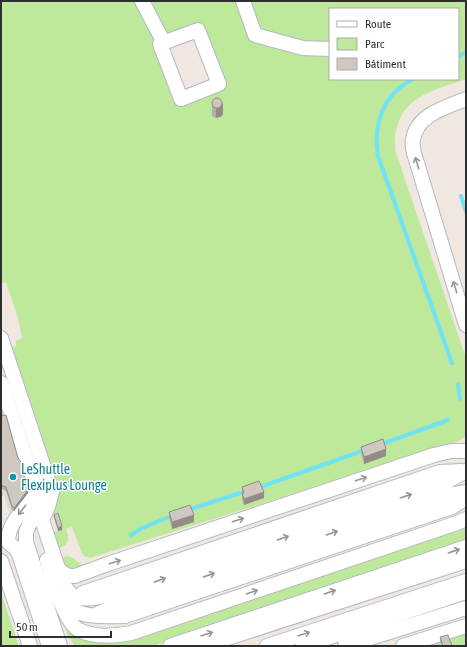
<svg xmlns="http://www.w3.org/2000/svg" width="467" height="647" viewBox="0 0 467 647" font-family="'Asap Condensed',sans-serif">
<rect width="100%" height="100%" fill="#f0e7e0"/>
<path fill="#bee89a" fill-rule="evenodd" d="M1,1H466V79C426,93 393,99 395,150L466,358V436L459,441L450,444L90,558L84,556L82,553L72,527L66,529C70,541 69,546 56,549L51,533L62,529L57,517L54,518L53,515L58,499V487L16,361L11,348L16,346V341L22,338L18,318L6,282L1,283ZM330,9H458V79H330ZM198,30L218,85L181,98L164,43Z
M466,524V540L153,646H75L68,635L64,623L88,641Z
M67,556C76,557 78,565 86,565L74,569H67L59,559Z
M1,593L19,646H1Z
M466,629V646H451L440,641L442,646H413Z"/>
<path fill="#dfdbd8" d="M1,390L31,484L11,517L4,496H1V489L6,491L14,511L25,474L1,419Z"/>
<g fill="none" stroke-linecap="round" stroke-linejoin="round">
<path stroke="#6fe2f6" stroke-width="4" d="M458,57L466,52
M413,79C408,82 402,85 397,90C379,106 374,133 378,156L452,363
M461,196L466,212
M458,384L460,399
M379,445L448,420
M263,486L365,450
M188,510L240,493
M131,535L142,528L174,515"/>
<g stroke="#b4b8c2" stroke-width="16">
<path id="minor" d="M142,1L164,43
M243,1L255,35L303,48L330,49
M198,30L219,84L181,99L160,44Z
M466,99C446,107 416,115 413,140C412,144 413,149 414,153L466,325
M1,338L52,492L48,507L42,520L58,568L60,571L69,576H75L105,565L434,455L451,451H466
M1,383L35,486C36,504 8,516 8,542L16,549L19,554L49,646
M42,485V495L26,532V542L60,646
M47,560C52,576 64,623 79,630C94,638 115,636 131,633L457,523L466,519
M1,561L30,646
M60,576C70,607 89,598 114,595L444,483L466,471
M83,593L440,472L462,471
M61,598C74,620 104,616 125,616L452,507L466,498
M99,613L120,605L448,495L466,492
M170,646L466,547
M203,646L466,561
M267,646L466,581
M303,646L466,592
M345,646L466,608
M403,646L466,626"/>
</g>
<use href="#minor" stroke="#fff" stroke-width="14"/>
</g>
<path fill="#b2aca6" d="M212,105L223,113L222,116L216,118L213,117L212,115Z
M1,416L18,458L24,476L28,493L14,511L12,510L6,491L1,488Z
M361,447L386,456L364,464L361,453Z
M242,487L264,498L244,505L242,500Z
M169,512L194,522L172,529L169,518Z
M54,515L62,530L58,531L54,518Z
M440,637L452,646H442L440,641Z"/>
<path fill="#918c87" d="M223,103V113L222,116L216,118V109Z
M386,449V456L364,464V457Z
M28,490V493L14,511V508Z
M264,492V498L244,505V499Z
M194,515V522L172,529V522Z
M62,526V530L58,531V528Z"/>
<path fill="#cfc8c1" stroke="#918c87" d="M212 103a5 5 0 1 1 10 0a5 5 0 1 1-10 0Z
M6,415L18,458L24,466V476L28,490L14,508L12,506L6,487L1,485V416Z
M383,439L386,449L364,457L361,447Z
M259,481L264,492L244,499L242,493H244L242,487Z
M190,505L194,515L172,522L169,512Z
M58,513L62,526L58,528L54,515Z
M448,635L452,646H443L440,637Z"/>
<defs><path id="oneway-shaft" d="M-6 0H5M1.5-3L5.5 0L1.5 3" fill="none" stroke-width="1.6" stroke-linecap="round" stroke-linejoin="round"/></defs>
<g stroke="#969696">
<use href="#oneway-shaft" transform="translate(417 163) rotate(-107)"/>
<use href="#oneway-shaft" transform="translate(455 287) rotate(-107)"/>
<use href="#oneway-shaft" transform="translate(361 479) rotate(-18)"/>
<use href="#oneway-shaft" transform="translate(406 496) rotate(-19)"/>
<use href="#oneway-shaft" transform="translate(22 510) rotate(128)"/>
<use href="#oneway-shaft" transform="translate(238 520) rotate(-18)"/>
<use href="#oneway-shaft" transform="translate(332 533) rotate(-19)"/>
<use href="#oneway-shaft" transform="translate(283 538) rotate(-19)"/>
<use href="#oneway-shaft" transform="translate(454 551) rotate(-19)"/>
<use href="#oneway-shaft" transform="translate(115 562) rotate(-18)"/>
<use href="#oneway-shaft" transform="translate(209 575) rotate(-19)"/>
<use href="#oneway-shaft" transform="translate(160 580) rotate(-19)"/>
<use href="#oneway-shaft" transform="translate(252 592) rotate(-19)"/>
<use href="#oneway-shaft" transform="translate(330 592) rotate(-19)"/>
<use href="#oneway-shaft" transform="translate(207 634) rotate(-18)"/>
<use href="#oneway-shaft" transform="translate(304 634) rotate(-18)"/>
</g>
<circle fill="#0f9aa8" stroke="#fff" stroke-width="1.5" cx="13" cy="477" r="4"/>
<g text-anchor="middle" stroke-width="3" stroke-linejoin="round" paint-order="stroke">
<g font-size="14" fill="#0d838f" stroke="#fff" text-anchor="start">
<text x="21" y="474">LeShuttle<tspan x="21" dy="16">Flexiplus Lounge</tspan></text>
</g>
</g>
<rect width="467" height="647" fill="none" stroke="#2e2e2e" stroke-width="4"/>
<rect x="329" y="8" width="130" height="72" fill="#ffffff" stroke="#ababab"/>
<rect x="337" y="21" width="20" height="6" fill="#ffffff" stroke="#ababab"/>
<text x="365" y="28" font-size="12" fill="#2e2e2e">Route</text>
<rect x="337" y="38" width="20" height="12" fill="#bee89a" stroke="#ababab"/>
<text x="365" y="48" font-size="12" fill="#2e2e2e">Parc</text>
<rect x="337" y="58" width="20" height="12" fill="#cfc8c1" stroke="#ababab"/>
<text x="365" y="68" font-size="12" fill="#2e2e2e">Bâtiment</text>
<path d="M10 631v6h101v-6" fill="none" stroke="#2e2e2e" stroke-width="2"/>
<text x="16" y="631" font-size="12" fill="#2e2e2e" stroke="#ffffff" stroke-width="3" paint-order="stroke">50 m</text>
</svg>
